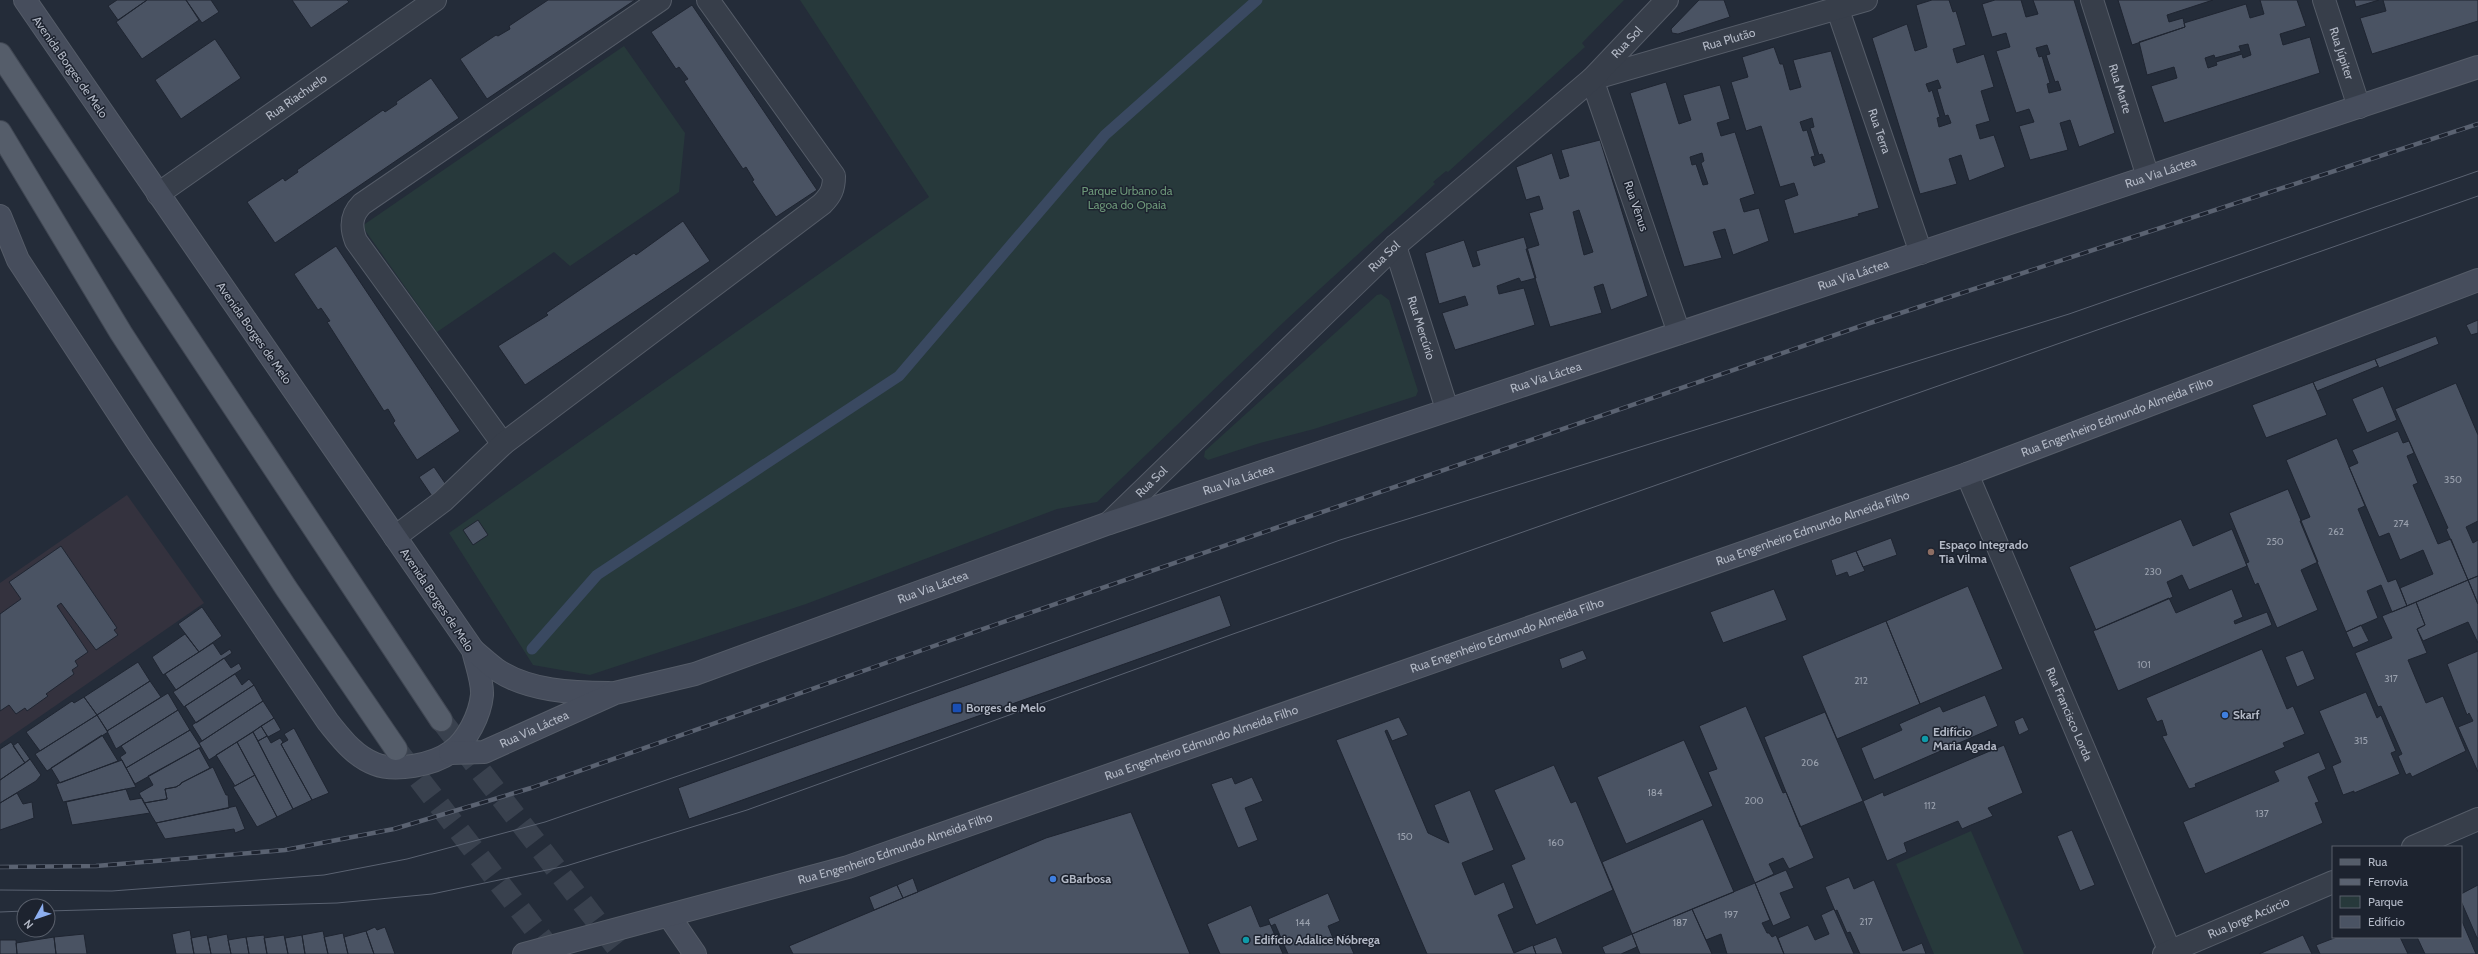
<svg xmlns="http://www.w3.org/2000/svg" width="2478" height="954" viewBox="0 0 2478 954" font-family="Cabin,sans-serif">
<rect width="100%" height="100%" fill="#242c39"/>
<path fill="#34323e" d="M127,495L204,603L0,744V583Z"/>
<path fill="#27393b" d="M800,0H1624L1582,43L1585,47L1448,172L1446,171L1433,182L1435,184L1287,319L1097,502L1057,509L806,604L590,675L533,665L449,533L929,197Z
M624,46L685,133L679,192L570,266L554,252L437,332L362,226Z
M1381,294L1389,300L1418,391L1416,396L1314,429L1260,443L1208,460L1204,457L1205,451L1377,295Z
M1971,831L2024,954H1934L1896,864Z"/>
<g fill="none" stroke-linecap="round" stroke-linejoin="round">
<path stroke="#3a4961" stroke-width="11" d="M532,649L597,575L899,376L1105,135L1257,0"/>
</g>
<path fill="#4a5363" stroke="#1f2531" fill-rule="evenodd" d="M117,0H147L118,20L108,6Z
M147,0H186L199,20L142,59L116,22Z
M186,0H211L219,12L202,23Z
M292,0H347L349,2L311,28Z
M548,0H635L487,99L460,59L496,35L498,36L510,29L509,26Z
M1699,0H1724L1730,17L1678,34L1672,33L1671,29Z
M1932,0H1949L1953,12L1956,11L1966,45L1953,49L1957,63L1984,54L1994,87L1981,91L1990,121L1976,125L1980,139L1994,135L2005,167L1969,181L1961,155L1949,159L1957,184L1920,194L1872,38L1907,24L1915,51L1927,47L1916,5ZM1938,80L1941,88L1937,89L1945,116L1948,115L1951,123L1939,127L1937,118L1940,117L1932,90L1929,92L1926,84Z
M1995,0H2021L2026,17L2038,14L2033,0H2074L2115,133L2079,147L2070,120L2060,123L2068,150L2030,160L2019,126L2034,122L2029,109L2016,113L1996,51L2010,47L2006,33L1992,37L1982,4ZM2047,45L2050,54L2046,55L2055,82L2058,81L2061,90L2049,93L2047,84L2050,83L2042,56L2039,57L2036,48Z
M2118,0H2213L2167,15L2169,22L2183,18L2185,27L2132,45Z
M2260,0H2297L2306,26L2280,34L2283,45L2310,37L2320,73L2164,123L2151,86L2177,78L2174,67L2147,75L2139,42L2185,27L2184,23L2246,4L2250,18L2264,14ZM2248,44L2251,55L2243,58L2242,54L2216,62L2217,65L2208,68L2205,58L2214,55L2215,58L2241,51L2239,46Z
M2354,0H2379L2356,7Z
M2383,0H2478V21L2372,54L2360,18L2386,11Z
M692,5L817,190L776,217L752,181L754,180L746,167L743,169L684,81L688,79L679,67L676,69L651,32Z
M215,39L241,78L181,119L155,80Z
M1774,47L1780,64H1783L1790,90L1801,87L1793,60L1831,51L1879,208L1858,214L1859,216L1794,234L1784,200L1798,195L1794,183L1780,187L1761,126L1746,131L1731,82L1748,77L1742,57ZM1812,118L1814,127L1810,128L1819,155L1822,154L1825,162L1814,166L1811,157L1815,156L1807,130L1803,131L1800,122Z
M431,78L459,118L275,243L247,202L283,178L285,181L298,172L297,170L383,110L385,112L397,104L396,102Z
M1666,82L1679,124L1691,120L1683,95L1720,85L1730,119L1717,123L1721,136L1735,132L1755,194L1740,199L1744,212L1759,208L1769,241L1733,255L1725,229L1713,232L1722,258L1684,267L1630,93ZM1702,153L1704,161L1701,163L1708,184L1703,185L1696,164L1692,165L1690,157Z
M1600,140L1648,296L1611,310L1603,284L1594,287L1602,313L1550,327L1526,249L1539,245L1529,213L1543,209L1539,196L1526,200L1516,167L1552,153L1560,179L1569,176L1561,150ZM1579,210L1593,252L1584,255L1573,212Z
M683,221L710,261L525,385L498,346L548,315L546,313L634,253L636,255Z
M1524,237L1536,278L1521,282L1519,278L1497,286L1499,294L1524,288L1535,325L1455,350L1442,313L1468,305L1465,296L1439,304L1425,253L1464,240L1473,267L1480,265L1476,251Z
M336,246L460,431L417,460L393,423L395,421L388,409L384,411L327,322L330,321L321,308L318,310L294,274Z
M2478,320V333L2471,335L2466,325Z
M2436,336L2439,344L2379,368L2375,359Z
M2375,359L2378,366L2317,391L2313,382Z
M2313,382L2327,415L2266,438L2252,405Z
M2456,383L2478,435V521L2466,527L2473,543L2478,540V576L2468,580L2446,529L2448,528L2395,409Z
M2383,386L2397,420L2367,433L2352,399Z
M2398,431L2403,443L2409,441L2414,453L2407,456L2418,483L2413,485L2438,544L2451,539L2468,580L2407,606L2400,588L2433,574L2423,550L2400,560L2389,533L2379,537L2349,467L2358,463L2352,450Z
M2337,438L2365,506L2358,509L2375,551L2388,582L2396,579L2407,606L2392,612L2381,585L2367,591L2378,618L2346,632L2300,521L2310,517L2286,460Z
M434,467L449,489L434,499L419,477Z
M2288,489L2318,562L2301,570L2318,610L2277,628L2258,583L2255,585L2248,568L2246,563L2249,562L2229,513Z
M2181,519L2193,546L2232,529L2247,566L2189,590L2182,575L2167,582L2173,597L2096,630L2069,567Z
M478,520L488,535L473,545L463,530Z
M1891,538L1897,555L1863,567L1856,551Z
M61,546L117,628L114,630L118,635L96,650L61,603L57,606L88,652L75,661L78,666L72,670L74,674L46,694L48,696L27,711L25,708L16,714L9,705L0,711V614L21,599L9,582Z
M1856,551L1865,571L1849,577L1847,572L1836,576L1831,560Z
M2478,576V604L2468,580Z
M2468,580L2478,604V643L2468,622L2423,641L2417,629L2425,625L2416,602Z
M1968,586L2003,669L1920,704L1886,621Z
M1774,589L1787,620L1723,643L1710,612Z
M2232,589L2243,617L2234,621L2235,624L2267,612L2272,625L2118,691L2093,631L2169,598L2176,613Z
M1220,595L1231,626L689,819L678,788Z
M2416,602L2425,625L2417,629L2427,653L2408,660L2426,703L2443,696L2466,751L2412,777L2410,773L2406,775L2398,756L2402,754L2381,706L2378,707L2355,653L2392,638L2382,616Z
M202,607L222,636L199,652L178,624Z
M1886,621L1920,704L1837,739L1802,656Z
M2361,625L2369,641L2353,648L2346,632Z
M185,634L199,652L163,675L152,657Z
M213,643L221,655L230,649L232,653L176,690L165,674Z
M2262,649L2287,709L2293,706L2305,734L2283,743L2285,747L2195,784L2196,787L2189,789L2162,736L2167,735L2162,720L2157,722L2146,698Z
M1583,650L1587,659L1562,669L1559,659Z
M2303,650L2315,679L2297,687L2285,657Z
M2478,651V772L2458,727L2473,721L2469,713L2467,715L2447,664Z
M224,658L231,668L239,663L242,669L184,707L173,692Z
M138,662L150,681L97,715L84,697Z
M235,674L242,685L249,679L254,685L196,723L185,706Z
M150,681L161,697L107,731L97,715Z
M254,685L263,701L202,741L192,725Z
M2366,692L2377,718L2381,715L2396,751L2391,753L2400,774L2354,793V791L2343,795L2332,766L2341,762L2319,711Z
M168,693L178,710L116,749L107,731Z
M1985,695L1998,726L1874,780L1861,748L1902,730L1899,724L1940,706L1943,712Z
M84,697L97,715L40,751L26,732L72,701L74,703Z
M263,701L274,718L209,760L199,743Z
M1746,706L1783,793L1786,792L1814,858L1789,869L1783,858L1769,864L1774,874L1755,883L1708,772L1717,769L1699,726Z
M178,710L190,730L126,768L120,757L126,753L121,746Z
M1825,712L1863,801L1800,827L1764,737Z
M97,715L108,732L47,771L35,754Z
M1399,717L1408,735L1392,741L1387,730L1385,731L1428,833L1449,843L1434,805L1470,790L1494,850L1462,863L1475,895L1504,882L1514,908L1498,915L1514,953L1533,945L1536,954H1427L1336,740Z
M2023,717L2029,730L2019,735L2014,721Z
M274,718L281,730L268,737L261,726Z
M261,726L267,736L258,741L253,732Z
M294,728L329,793L312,800L281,744L288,740L284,734Z
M190,730L201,747L135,784L126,768Z
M253,732L293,809L277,817L237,742Z
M102,735L118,761L60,783L51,768Z
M267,736L271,743L280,738L283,742L281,744L312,800L293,809L258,741Z
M1684,740L1713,806L1626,844L1597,777Z
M11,742L25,763L0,780V749Z
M18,742L30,759L25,763L13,746Z
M237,742L255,775L235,786L216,755Z
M2004,745L2023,793L1988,808L1993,816L1971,825L1962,829L1958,821L1904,843L1907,852L1887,861L1863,801L1883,792L1884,796Z
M199,748L210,768L181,783V784L176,787L165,789L167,799L144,803L139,793L153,785L148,776Z
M2319,752L2326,769L2308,777L2319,802L2315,803L2323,823L2205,874L2183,822L2279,781L2274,771Z
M30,759L41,775L36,781L0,803V780Z
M122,760L136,787L63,802L56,784Z
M1554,765L1571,803L1576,801L1613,890L1536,925L1511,865L1525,859L1494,790Z
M213,767L226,795H228L229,808L156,823L144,803L167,799L165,789L176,787L181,784V783Z
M255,775L277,817L257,827L233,787Z
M1232,777L1235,784L1252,777L1263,801L1245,808L1258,840L1238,848L1211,784Z
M126,789L130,800L142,798L150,813L72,825L66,802Z
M17,793L23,804L32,802L34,818L0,830V803Z
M236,806L245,829L235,833L234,829L165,839L156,823Z
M1131,812L1190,954H793L789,946L1046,838Z
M1703,819L1734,892L1632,934L1602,862Z
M2072,830L2095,885L2080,891L2057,836Z
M1786,870L1794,888L1780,893L1791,918L1773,926L1755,883Z
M1849,877L1854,889L1874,880L1903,951L1922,943L1926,954H1860L1850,932L1847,933L1837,910L1835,911L1825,887Z
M913,878L918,892L903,898L897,885Z
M1755,883L1770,920L1762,923L1767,933H1769L1772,937L1776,935L1784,954H1727L1721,934L1706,940L1692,909Z
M897,885L903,898L874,910L869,897Z
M2478,885V938H2477L2461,901V894Z
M1328,893L1340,921L1328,926L1333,938L1345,933L1354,954H1288L1275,924L1271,926L1268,919Z
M1251,905L1260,927L1270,924L1283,954H1220L1207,924Z
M1692,909L1712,954H1640L1632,934Z
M1834,909L1854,954H1784L1778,938L1808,925L1815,940L1829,934L1821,915Z
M2461,919L2476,954H2425L2417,937H2461Z
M375,927L377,930L385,927L395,954H374L366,931Z
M190,930L194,954H176L172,934Z
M323,931L328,954H305L302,935Z
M366,931L374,954H348L344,937Z
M343,933L348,954H328L324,937Z
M84,934L87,954H56L54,937Z
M227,934L231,954H211L208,938Z
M1632,934L1637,947L1621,954H1605L1602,947Z
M207,935L211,954H194L191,938Z
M264,935L267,954H249L246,937Z
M284,935L288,954H267L264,938Z
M302,935L305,954H288L285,938Z
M2303,935L2312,954H2259Z
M54,937L56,954H17L16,943Z
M246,937L249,954H231L228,940Z
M1556,937L1563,954H1536L1533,946Z
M2337,937H2400L2408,954H2320L2316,945Z
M0,940H16L17,954H0Z"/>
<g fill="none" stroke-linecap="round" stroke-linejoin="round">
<path stroke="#39414e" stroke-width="22" stroke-dasharray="22 11" stroke-linecap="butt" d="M441,720L622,954
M399,753L554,954"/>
<g stroke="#555c68" stroke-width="24">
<g id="street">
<path id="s1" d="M2092,0L2148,177"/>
<path id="s2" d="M2324,0L2359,107"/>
<path id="s3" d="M1838,10L1921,253"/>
<path id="s4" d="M158,194L435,0"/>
<path id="s5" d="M1395,246L1447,409"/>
<path id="s6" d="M1679,333L1592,79L1866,0"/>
<path d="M503,444L356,241C350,226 351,215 362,204L660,0"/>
<path id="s7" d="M1967,474L2171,954"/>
<path id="s8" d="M1109,523L1395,246L1592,79L1667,0"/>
<path d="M395,537L443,501L503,444L822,204C831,195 834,189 834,176L708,0"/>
<path d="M2413,847L2478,819"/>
<path id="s9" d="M2164,954L2333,882"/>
</g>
</g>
<g stroke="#555c68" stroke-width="24">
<g id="secondary">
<path d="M0,216L18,260L140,446L328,722C341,738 354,756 375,764C395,772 433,765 451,752C467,741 480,715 482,695C483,682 476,664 473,650L25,0"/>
<path d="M473,650C481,657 489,664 497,670C529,691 572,693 609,693"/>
<path id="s10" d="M450,753L484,752L615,693L695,674L1109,523L2478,67"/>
<path d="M669,916L695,954"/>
<path id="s11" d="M524,954L848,867L1967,474L2478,280"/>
</g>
</g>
<g stroke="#404753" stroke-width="24">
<path id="primary" d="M0,54L441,720
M0,132L121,333L286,588L396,749"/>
</g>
<use href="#street" stroke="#373e4a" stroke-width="22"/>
<use href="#secondary" stroke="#464d5c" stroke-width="22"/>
<use href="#primary" stroke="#555d6a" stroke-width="22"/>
<path stroke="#5a6271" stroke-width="1" d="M0,890L112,891L324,875L407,859L545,822L727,759L1340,540L2069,314L2478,171
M48,911L337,903L432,894L566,866L747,810L1233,634L2478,196
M0,912L24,911"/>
<g stroke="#5a6271" stroke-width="4.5">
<path id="rail" d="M0,867L96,866L285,850L394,829L531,788L931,647L1864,325L2478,124"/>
</g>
<use href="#rail" stroke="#1d232f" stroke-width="3" stroke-dasharray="9" stroke-linecap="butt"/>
</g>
<circle fill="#8d6e63" stroke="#1d232f" stroke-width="1.5" cx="1931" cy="552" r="4"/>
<rect fill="#1a4fb4" stroke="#1d232f" stroke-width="1.5" x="952" y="703" width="10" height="10" rx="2"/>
<g fill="#3f7fe0" stroke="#1d232f" stroke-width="1.5">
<circle cx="2225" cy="715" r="4"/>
<circle cx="1053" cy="879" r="4"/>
</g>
<g fill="#0f9aa8" stroke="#1d232f" stroke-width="1.5">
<circle cx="1925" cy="739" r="4"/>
<circle cx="1246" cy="940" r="4"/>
</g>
<g text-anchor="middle" stroke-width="3" stroke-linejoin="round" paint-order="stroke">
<g font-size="10" fill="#99a0ad">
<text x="2453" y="483">350</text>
<text x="2401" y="527">274</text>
<text x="2336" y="535">262</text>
<text x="2275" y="545">250</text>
<text x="2153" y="575">230</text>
<text x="2144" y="668">101</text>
<text x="2391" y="682">317</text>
<text x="1861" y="684">212</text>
<text x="2361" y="744">315</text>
<text x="1810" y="766">206</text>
<text x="1655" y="796">184</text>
<text x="1754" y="804">200</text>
<text x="1930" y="809">112</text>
<text x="2262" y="817">137</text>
<text x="1405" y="840">150</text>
<text x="1556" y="846">160</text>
<text x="1731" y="918">197</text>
<text x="1866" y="925">217</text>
<text x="1303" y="926">144</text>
<text x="1680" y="926">187</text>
</g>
<g font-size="12" fill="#b3b9c6" stroke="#1d232f">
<text dy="4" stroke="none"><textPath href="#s6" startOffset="411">Rua Plutão</textPath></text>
<text dy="4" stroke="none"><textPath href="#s8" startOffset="707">Rua Sol</textPath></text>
<text dy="4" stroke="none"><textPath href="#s2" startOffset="56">Rua Júpiter</textPath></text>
<text transform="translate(70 67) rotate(55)" y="4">Avenida Borges de Melo</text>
<text dy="4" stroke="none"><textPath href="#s1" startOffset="93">Rua Marte</textPath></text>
<text dy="4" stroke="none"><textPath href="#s4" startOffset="169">Rua Riachuelo</textPath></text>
<text dy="4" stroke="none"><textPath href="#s3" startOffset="128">Rua Terra</textPath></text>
<text dy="4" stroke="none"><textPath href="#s10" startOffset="1809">Rua Via Láctea</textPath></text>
<text transform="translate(1636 206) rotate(71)" y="4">Rua Vênus</text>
<text dy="4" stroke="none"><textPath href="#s8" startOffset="383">Rua Sol</textPath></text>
<text dy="4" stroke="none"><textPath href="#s10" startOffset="1485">Rua Via Láctea</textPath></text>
<text dy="4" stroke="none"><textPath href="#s5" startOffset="86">Rua Mercúrio</textPath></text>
<text transform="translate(254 333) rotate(55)" y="4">Avenida Borges de Melo</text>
<text dy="4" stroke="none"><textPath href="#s10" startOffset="1161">Rua Via Láctea</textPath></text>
<text dy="4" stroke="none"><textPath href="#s11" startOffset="1682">Rua Engenheiro Edmundo Almeida Filho</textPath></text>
<text dy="4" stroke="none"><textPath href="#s10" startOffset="837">Rua Via Láctea</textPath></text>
<text dy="4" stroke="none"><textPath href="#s8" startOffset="59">Rua Sol</textPath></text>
<text dy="4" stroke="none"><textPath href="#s11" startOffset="1358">Rua Engenheiro Edmundo Almeida Filho</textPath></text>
<text dy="4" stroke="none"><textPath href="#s10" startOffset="513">Rua Via Láctea</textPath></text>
<text transform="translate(437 600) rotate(56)" y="4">Avenida Borges de Melo</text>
<text dy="4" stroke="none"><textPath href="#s11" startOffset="1034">Rua Engenheiro Edmundo Almeida Filho</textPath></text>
<text dy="4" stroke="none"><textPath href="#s7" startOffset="261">Rua Francisco Lorda</textPath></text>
<text dy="4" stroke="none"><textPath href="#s10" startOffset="89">Rua Via Láctea</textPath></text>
<text dy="4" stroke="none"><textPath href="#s11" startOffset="710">Rua Engenheiro Edmundo Almeida Filho</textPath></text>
<text dy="4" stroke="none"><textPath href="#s11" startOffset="386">Rua Engenheiro Edmundo Almeida Filho</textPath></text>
<text dy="4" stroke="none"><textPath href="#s9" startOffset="92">Rua Jorge Acúrcio</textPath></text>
</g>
<g font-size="12" fill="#6b9577" stroke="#1d232f">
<text x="1127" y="195">Parque Urbano da<tspan x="1127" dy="14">Lagoa do Opaia</tspan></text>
</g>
<g font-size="12" font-weight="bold" fill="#b3b9c6" stroke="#1d232f" text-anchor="start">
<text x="1939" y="549">Espaço Integrado<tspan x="1939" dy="14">Tia Vilma</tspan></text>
<text x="966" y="712">Borges de Melo</text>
<text x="2233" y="719">Skarf</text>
<text x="1933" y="736">Edifício<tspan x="1933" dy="14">Maria Agada</tspan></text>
<text x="1061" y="883">GBarbosa</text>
<text x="1254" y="944">Edifício Adalice Nóbrega</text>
</g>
</g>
<rect x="2332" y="846" width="130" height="92" fill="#1d232f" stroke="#595f6b"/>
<rect x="2340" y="859" width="20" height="6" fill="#555d6a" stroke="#595f6b"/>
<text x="2368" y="866" font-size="12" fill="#b3b9c6">Rua</text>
<rect x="2340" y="879" width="20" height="6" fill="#5a6271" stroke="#595f6b"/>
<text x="2368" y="886" font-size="12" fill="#b3b9c6">Ferrovia</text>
<rect x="2340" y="896" width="20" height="12" fill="#27393b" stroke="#595f6b"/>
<text x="2368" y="906" font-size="12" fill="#b3b9c6">Parque</text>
<rect x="2340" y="916" width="20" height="12" fill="#4a5363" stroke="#595f6b"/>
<text x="2368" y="926" font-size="12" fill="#b3b9c6">Edifício</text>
<g transform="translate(36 918) rotate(230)"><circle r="19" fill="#1d232f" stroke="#595f6b"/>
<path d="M0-3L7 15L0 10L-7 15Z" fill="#8daff0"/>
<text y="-6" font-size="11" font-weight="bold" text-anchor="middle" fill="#b3b9c6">N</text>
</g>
</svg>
